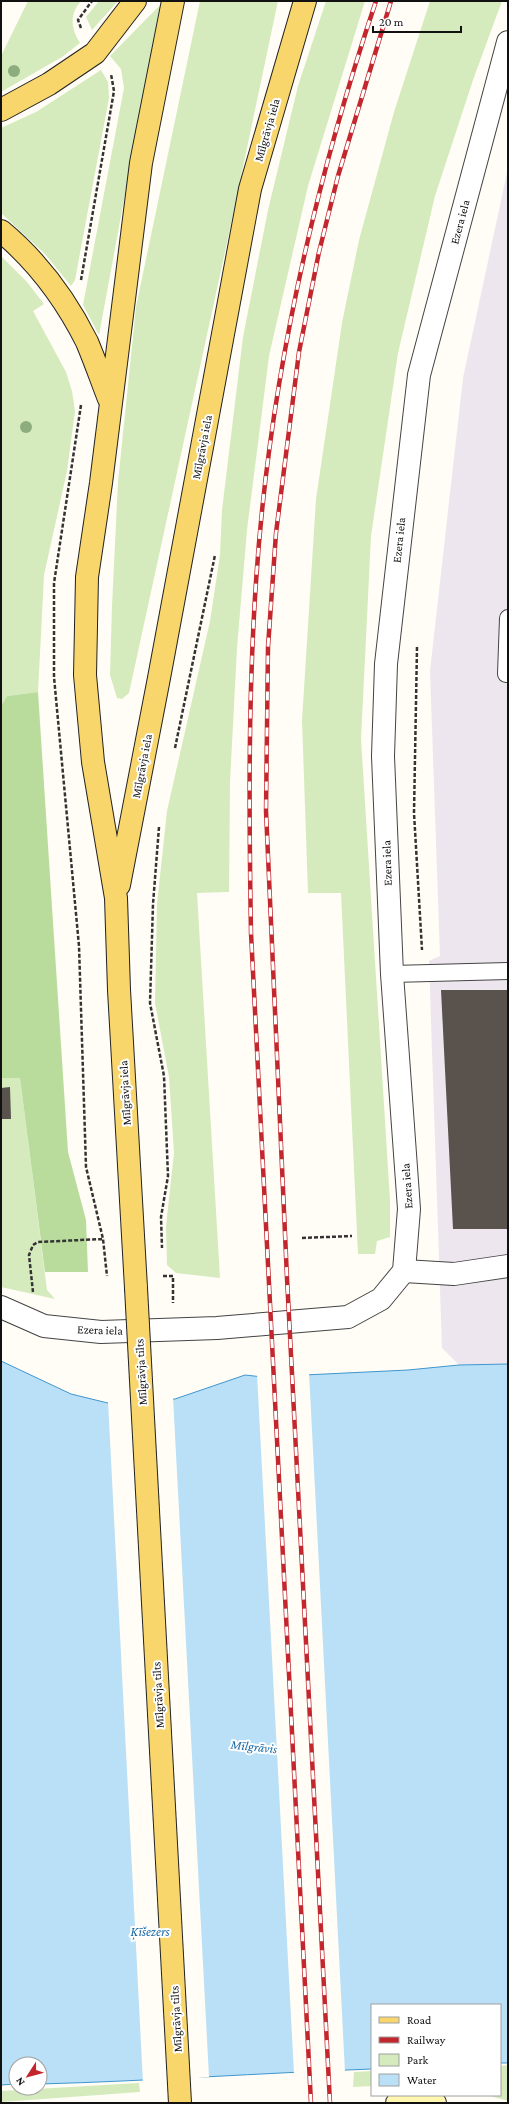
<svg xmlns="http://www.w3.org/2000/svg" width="509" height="2104" viewBox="0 0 509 2104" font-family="'Crimson Pro',serif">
<rect width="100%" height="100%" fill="#fffdf5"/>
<path fill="#eee6ef" d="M508,168V1364L459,1365L442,1348L429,961L440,956L430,671L463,378Z"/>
<path fill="#d5ebbd" d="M28,1H81C69,15 71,28 80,43L62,57L1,92V56Z
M99,1H118L92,30L86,17Z
M200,1H278L225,252L129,693L122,699L117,698L110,675L112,606L118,482L136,307Z
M326,1H365L308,186L269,356L247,530L237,648L230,782L229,892L197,893L220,1278L176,1273L167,1265L166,1226L174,1153L169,1077L155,1003L157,904L167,811L210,621L220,555L222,510L243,337L268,210L298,86Z
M430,1H502L473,80L435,196L398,353L371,536L361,739L390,1200V1237L377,1241L375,1254H358L341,893H308L302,720L316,499L342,323L359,240L394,112Z
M160,5L99,335L83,305L124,88L121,69L110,56Z
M101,70L108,82L109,98L75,280L71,286L45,254L1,213V128L36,112Z
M1,256L27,282L44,304L33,311L66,372L72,391L75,411L67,471L44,575L38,692L7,696L1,706Z
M20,1077L47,1290L55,1299L1,1287V1078Z
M508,2065V2101L487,2095H500V2066Z
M372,2071V2086L353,2087L354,2072Z
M139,2083L140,2092L1,2102V2091Z"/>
<path fill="#b9dc9c" d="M38,692L68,1152L86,1220L88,1272H45L20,1078H1V706L7,696Z"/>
<path fill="#b9e0f7" stroke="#3f96cf" d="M1,1361L71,1394L112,1404L175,1399L245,1375L263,1377L408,1370L459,1365L508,1364V2063H500V2005H372V2069C261,2073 151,2081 40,2084V2064H16V2084L1,2085Z"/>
<path fill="#fffdf5" d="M309,1372L345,2072L294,2074L257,1374Z
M173,1397L209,2077L143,2083L108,1401Z"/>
<path fill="#5a524d" d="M441,990H508V1229H453Z
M10,1087L11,1119H1V1088Z"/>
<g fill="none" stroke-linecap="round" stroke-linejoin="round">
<g stroke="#444" stroke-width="18">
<path id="service" d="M508,618L506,674H508
M392,974L508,971"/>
</g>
<g stroke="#444" stroke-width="24">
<path id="minor" d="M404,1271L454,1274L508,1266"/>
</g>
<g stroke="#444" stroke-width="24">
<path id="tertiary" d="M1,1307L44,1326L101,1332L217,1328L348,1317L381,1299L404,1271L409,1209L392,974L383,756L386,664L419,375L508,42"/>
</g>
<g stroke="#333" stroke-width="24">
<path id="secondary" d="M397,2103L428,2101L435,2103"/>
</g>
<g stroke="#222" stroke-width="24">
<path id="primary" d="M1,110L49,84L95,53L135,1
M1,231C37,261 66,300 87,342C95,361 102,381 109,399
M119,885L159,678L250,189L305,1
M136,1288L119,990L116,898L93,762L85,675L87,577L101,483L141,163L173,1"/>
</g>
<path stroke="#333" stroke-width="2.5" stroke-dasharray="4 2" stroke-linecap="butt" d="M81,28L78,20L92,1
M81,280L114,91L111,74
M81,405L54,583V677L79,946L86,1167L103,1239L107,1276
M417,647L414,813L422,950
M175,748L215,555
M159,827L153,904L150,1003L164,1076L168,1176L161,1217L162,1248
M302,1238L352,1236
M163,1276H173V1303
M33,1292L29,1255L33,1245L38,1242L103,1239"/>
<use href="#service" stroke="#fff" stroke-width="16"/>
<use href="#minor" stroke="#fff" stroke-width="22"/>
<use href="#tertiary" stroke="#fff" stroke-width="22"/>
<use href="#secondary" stroke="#fff6b0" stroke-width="22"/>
<use href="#primary" stroke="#f9d66b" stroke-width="22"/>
<g stroke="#c4262e" stroke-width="4.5">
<path id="rail" d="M311,2103L251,933C249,816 248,699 256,582C269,384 313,189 376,1
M330,2103L287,1278L266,811L268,647L276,533L299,352L319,252L338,176L391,1"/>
</g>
<use href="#rail" stroke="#fff" stroke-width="3" stroke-dasharray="9" stroke-linecap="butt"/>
<g stroke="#222" stroke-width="24" stroke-linecap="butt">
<path id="primary-bridge" d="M136,1288L180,2103"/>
</g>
<use href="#primary-bridge" stroke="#f9d66b" stroke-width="22"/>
</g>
<g fill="#8dad7f">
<circle cx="14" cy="71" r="6"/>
<circle cx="26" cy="427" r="6"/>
</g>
<g text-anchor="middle" stroke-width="4" stroke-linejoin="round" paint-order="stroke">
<g font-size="12" fill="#111" stroke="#fff">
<text transform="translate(267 130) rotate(-74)" y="4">Mīlgrāvja iela</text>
<text transform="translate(460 222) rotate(-75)" y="4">Ezera iela</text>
<text transform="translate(202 447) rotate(-79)" y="4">Mīlgrāvja iela</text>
<text transform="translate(399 540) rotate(-84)" y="4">Ezera iela</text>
<text transform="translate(142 766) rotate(-79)" y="4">Mīlgrāvja iela</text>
<text transform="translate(387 863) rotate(-92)" y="4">Ezera iela</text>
<text transform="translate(125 1093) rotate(-93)" y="4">Mīlgrāvja iela</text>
<text transform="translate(407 1186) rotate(-94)" y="4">Ezera iela</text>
<text transform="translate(100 1330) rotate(2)" y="4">Ezera iela</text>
<text transform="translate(141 1372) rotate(-93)" y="4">Mīlgrāvja tilts</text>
<text transform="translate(158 1695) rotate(-93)" y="4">Mīlgrāvja tilts</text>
<text transform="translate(176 2019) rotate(-93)" y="4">Mīlgrāvja tilts</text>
</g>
<g font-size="13" font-style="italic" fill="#1768a6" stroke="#fff">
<text transform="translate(254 1746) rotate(6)" y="5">Mīlgrāvis</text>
<text x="150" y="1936">Ķīšezers</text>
</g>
</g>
<rect width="509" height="2104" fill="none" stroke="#111111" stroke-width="4"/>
<rect x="371" y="2004" width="130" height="92" fill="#ffffff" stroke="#a0a0a0"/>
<rect x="379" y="2017" width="20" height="6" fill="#f9d66b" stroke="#a0a0a0"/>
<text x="407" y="2024" font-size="12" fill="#111111">Road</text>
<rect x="379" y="2037" width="20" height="6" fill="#c4262e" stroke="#a0a0a0"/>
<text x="407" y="2044" font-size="12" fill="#111111">Railway</text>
<rect x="379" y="2054" width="20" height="12" fill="#d5ebbd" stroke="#a0a0a0"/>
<text x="407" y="2064" font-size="12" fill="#111111">Park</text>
<rect x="379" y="2074" width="20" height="12" fill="#b9e0f7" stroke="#a0a0a0"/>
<text x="407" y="2084" font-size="12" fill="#111111">Water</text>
<g transform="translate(28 2076) rotate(234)"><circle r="19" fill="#ffffff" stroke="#a0a0a0"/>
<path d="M0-3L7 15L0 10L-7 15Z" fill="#c4262e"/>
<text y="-6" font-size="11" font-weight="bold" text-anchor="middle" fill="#111111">N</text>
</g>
<path d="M373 26v6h88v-6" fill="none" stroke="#111111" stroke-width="2"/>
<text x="379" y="26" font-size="12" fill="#111111" stroke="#ffffff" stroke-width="3" paint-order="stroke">20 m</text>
</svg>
